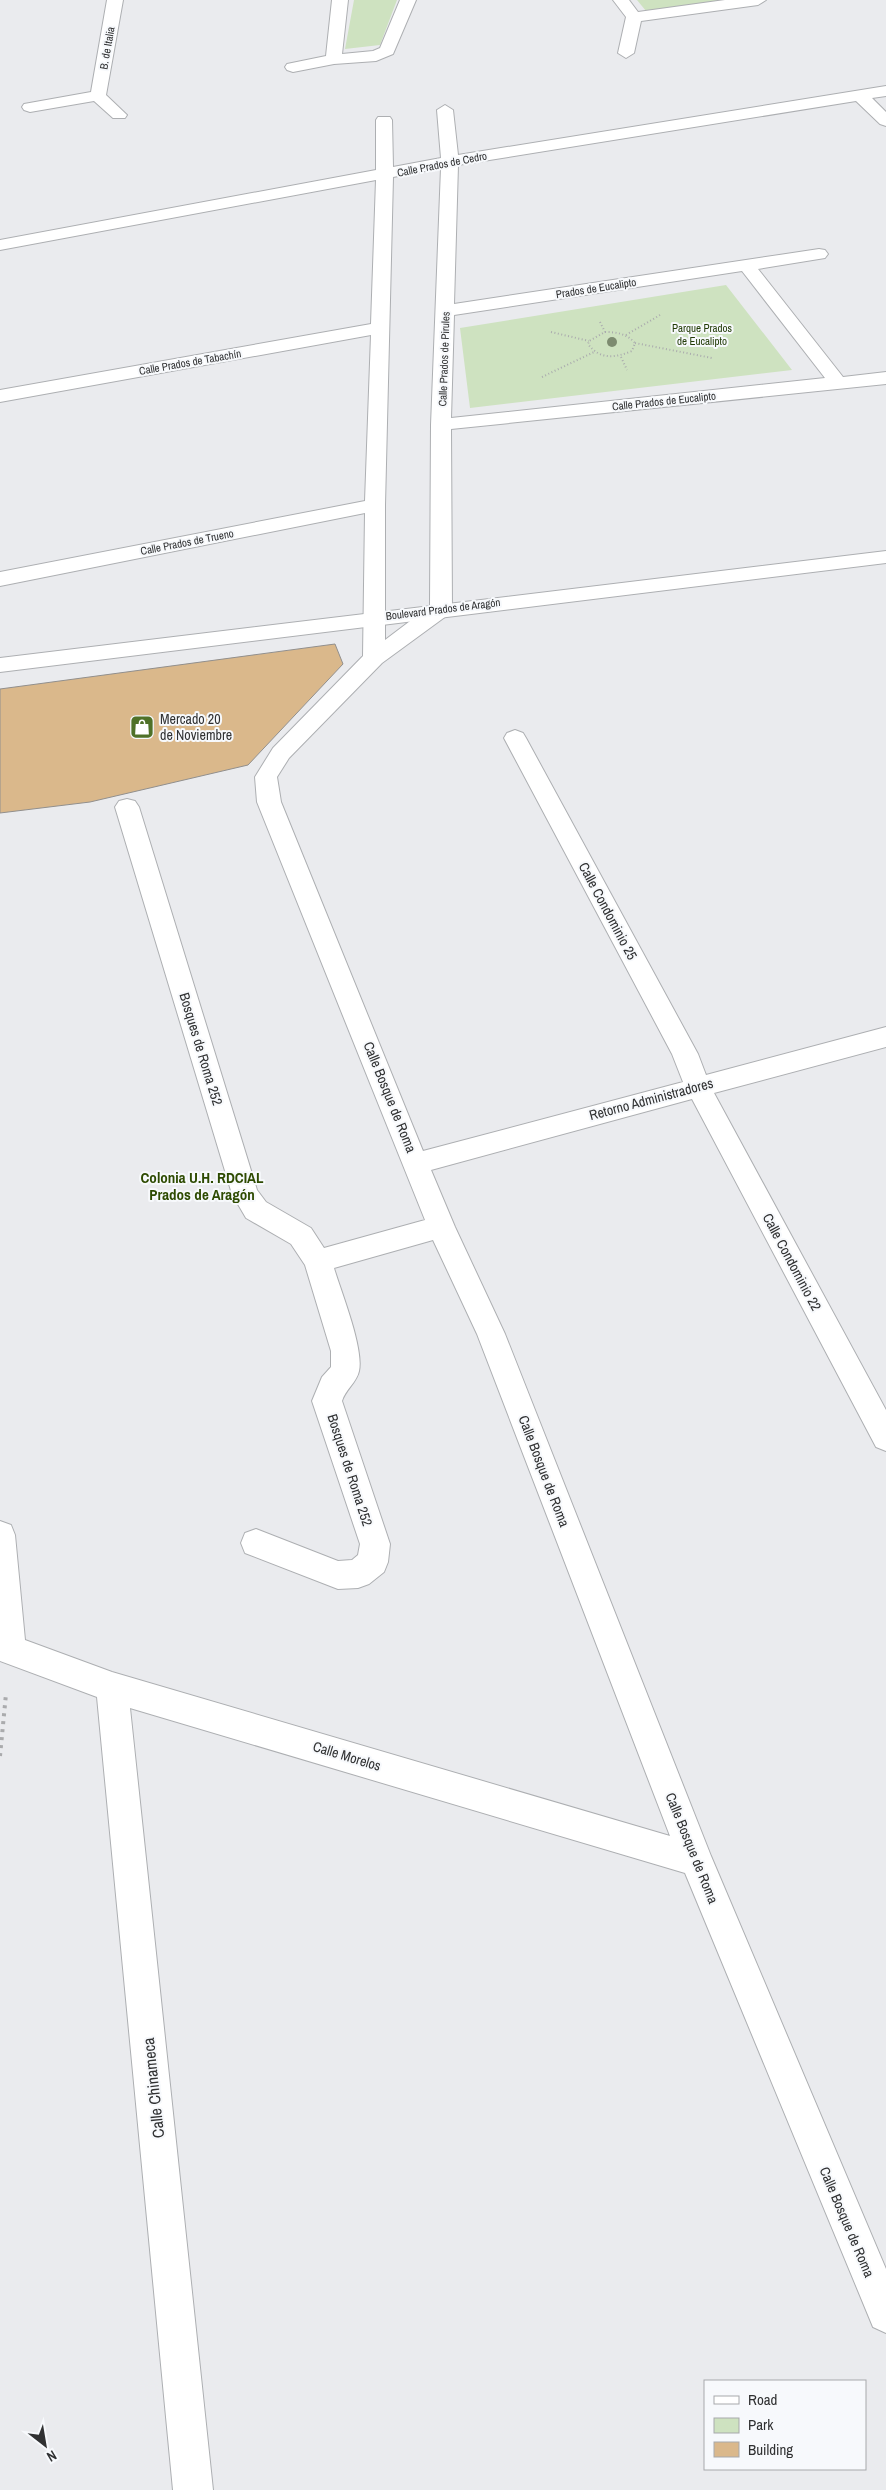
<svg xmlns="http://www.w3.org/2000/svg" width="886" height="2490" viewBox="0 0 886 2490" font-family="'Archivo Narrow',sans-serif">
<rect width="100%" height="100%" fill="#eaebee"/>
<path fill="#cee2c0" d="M354,0H397L380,45L345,49Z
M637,0H724L646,11Z
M726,285L792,370L470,408L460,328Z"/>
<path fill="#dab88b" stroke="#918f8d" d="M335,644L343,664L248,765L90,802L0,813V689Z"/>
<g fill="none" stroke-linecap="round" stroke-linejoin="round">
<g stroke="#adafb2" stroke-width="2">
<path id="minor" d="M107,0H123L106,95L127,115L125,118H113L94,101L30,112L24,110L22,107L24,104L91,92Z
M332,0H348L342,54L373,51L380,48L400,0H416L393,54L376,61L334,64L293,72L287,70L285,67L287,64L326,56Z
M613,0H629L638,12L725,0H766L758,5L641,21L634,53L626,58L618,53L626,17Z
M886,86V96L872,98L886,112V126L880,124L856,101L458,165L454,304L819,249L825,250L828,254L825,258L758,269L843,377L886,372V384L451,429L452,609L449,614L382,663L289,758L277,777L281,802L423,1151L683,1082L672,1054L504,738L507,733L515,730L523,733L526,738L698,1054L706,1075L886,1027V1047L714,1093L886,1410V1451L876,1447L692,1099L431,1170L455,1227L505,1334L711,1856L886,2269V2333L873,2327L685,1873L130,1708L213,2490H173L97,1697L0,1661V1521L11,1525L15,1535L25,1640L112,1672L670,1836L477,1334L433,1240L334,1268C341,1292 364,1348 359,1371C357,1382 345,1390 342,1401L390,1544L388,1562L384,1572L369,1584L358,1588L338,1589L245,1553L241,1543L245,1533L256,1529L338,1561L352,1560L358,1555L360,1544L312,1401L322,1377L331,1367V1351L305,1265L291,1244L246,1218L232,1194L115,807L119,801L127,799L135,801L139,807L257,1190L266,1202L311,1228L324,1248L425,1220L257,802L255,777L273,748L363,656L365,513L0,586V572L365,501L371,335L0,402V390L371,324L376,180L0,250V240L376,170V120L378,117H390L392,120L393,167L441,158L437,110L445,105L453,110L458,155ZM441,168L431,425L430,606L385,640V505L393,177ZM742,271L825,378L451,418L454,315Z"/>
</g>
<g stroke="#adafb2" stroke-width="2">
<path id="tertiary" d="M886,551V563L0,672V658Z"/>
</g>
<path stroke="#aaabad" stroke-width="2" stroke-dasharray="1 2.5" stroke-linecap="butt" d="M600,322L605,332
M551,332L589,341
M605,332C617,332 627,334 635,343L632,351C615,358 600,360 588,344L589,341Z
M626,335L660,315
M635,343L712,358
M621,357L627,370
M542,377L594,352"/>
<path stroke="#aaabad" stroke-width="4" stroke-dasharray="3 5" stroke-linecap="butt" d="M0,1756L6,1694"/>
<use href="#minor" fill="#fff" fill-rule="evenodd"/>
<use href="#tertiary" fill="#fff" fill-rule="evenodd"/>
</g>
<circle fill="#7d8b70" cx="612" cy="342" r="5"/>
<defs>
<g id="shop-square" transform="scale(1.25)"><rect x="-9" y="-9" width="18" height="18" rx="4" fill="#4f7128" stroke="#f7f9fc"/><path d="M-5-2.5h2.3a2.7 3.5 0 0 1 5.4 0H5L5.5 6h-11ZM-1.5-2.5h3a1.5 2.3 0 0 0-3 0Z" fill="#fff"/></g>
</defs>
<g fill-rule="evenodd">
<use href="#shop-square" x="142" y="727"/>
</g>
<g text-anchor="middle" stroke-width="4" stroke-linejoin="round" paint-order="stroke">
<g font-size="11" fill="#303132" stroke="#f7f9fc">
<text transform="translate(107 48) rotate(-80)" y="4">B. de Italia</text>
<text transform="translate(442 164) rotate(-11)" y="4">Calle Prados de Cedro</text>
<text transform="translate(596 288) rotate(-9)" y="4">Prados de Eucalipto</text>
<text transform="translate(444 359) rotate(-88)" y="4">Calle Prados de Pirules</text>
<text transform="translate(190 362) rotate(-10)" y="4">Calle Prados de Tabachín</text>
<text transform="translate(664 401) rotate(-6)" y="4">Calle Prados de Eucalipto</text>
<text transform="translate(187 542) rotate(-11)" y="4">Calle Prados de Trueno</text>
<text transform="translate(443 609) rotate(-7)" y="4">Boulevard Prados de Aragón</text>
</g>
<g font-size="11" fill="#243d09" stroke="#f7f9fc">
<text x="702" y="332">Parque Prados<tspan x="702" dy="13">de Eucalipto</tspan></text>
</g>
<g font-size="14" fill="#303132" stroke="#f7f9fc" text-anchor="start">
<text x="160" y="724">Mercado 20<tspan x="160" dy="16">de Noviembre</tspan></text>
</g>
<g font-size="14" fill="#303132" stroke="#f7f9fc">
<text transform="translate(608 911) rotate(62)" y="5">Calle Condominio 25</text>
<text transform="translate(201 1049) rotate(73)" y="5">Bosques de Roma 252</text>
<text transform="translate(390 1097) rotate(68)" y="5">Calle Bosque de Roma</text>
<text transform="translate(651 1099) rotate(-15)" y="5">Retorno Administradores</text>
<text transform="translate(792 1262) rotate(62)" y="5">Calle Condominio 22</text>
<text transform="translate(350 1470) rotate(72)" y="5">Bosques de Roma 252</text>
<text transform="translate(544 1471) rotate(69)" y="5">Calle Bosque de Roma</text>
<text transform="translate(347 1756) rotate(17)" y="5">Calle Morelos</text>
<text transform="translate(692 1848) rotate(68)" y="5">Calle Bosque de Roma</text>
<text transform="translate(847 2222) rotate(67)" y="5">Calle Bosque de Roma</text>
</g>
<g font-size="15" font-weight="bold" fill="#2e4b02" stroke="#f7f9fc">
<text x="202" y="1183">Colonia U.H. RDCIAL<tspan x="202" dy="17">Prados de Aragón</tspan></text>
</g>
<g font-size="16" fill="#303132" stroke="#f7f9fc">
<text transform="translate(153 2088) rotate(-96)" y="6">Calle Chinameca</text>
</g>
</g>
<rect x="704" y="2380" width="162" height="90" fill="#f7f9fc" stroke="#a7a9ab"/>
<rect x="714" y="2396" width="25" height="8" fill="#ffffff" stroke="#a7a9ab"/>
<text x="748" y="2405" font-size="15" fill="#303132">Road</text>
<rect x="714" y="2418" width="25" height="15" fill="#cee2c0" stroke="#a7a9ab"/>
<text x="748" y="2430" font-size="15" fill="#303132">Park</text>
<rect x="714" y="2442" width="25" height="15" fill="#dab88b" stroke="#a7a9ab"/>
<text x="748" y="2455" font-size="15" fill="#303132">Building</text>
<g transform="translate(45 2445) rotate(149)" stroke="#f7f9fc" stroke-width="4" paint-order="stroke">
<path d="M0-4L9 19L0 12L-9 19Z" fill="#303132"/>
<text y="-8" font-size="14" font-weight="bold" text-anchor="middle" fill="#303132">N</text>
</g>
</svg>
